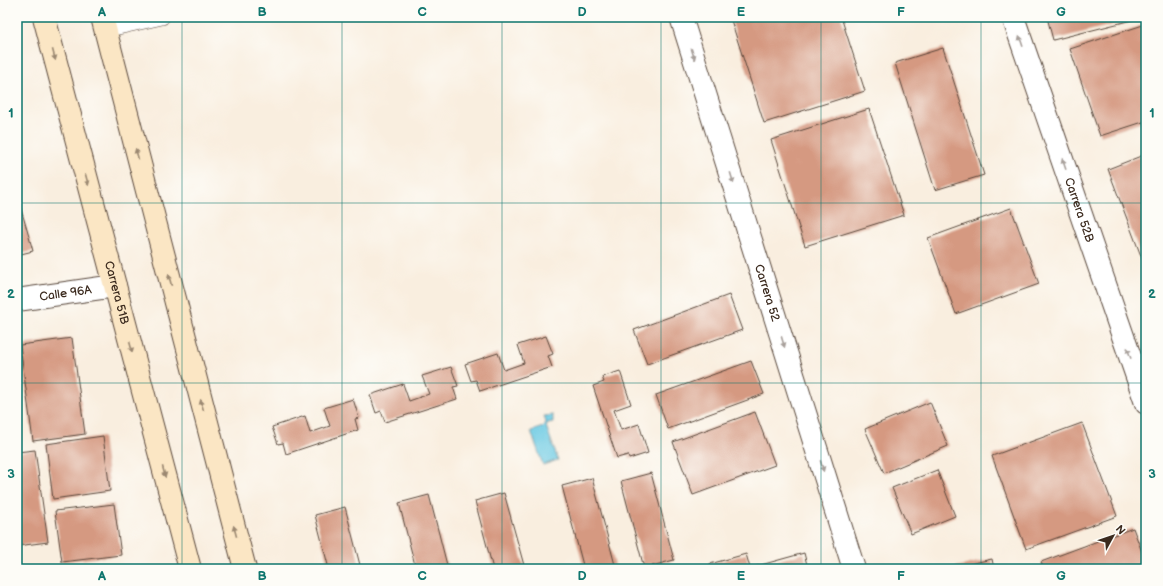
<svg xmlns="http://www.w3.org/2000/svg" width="1163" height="586" viewBox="0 0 1163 586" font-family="'Balsamiq Sans',sans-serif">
<rect width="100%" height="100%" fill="#fdfcf7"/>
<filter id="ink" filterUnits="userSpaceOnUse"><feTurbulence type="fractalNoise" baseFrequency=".025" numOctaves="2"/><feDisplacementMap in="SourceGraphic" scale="8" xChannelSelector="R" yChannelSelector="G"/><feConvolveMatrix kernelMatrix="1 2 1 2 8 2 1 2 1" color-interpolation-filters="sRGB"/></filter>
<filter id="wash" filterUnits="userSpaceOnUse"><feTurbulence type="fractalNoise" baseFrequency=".012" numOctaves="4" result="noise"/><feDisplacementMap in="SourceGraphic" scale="16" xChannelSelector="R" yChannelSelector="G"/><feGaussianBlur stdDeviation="0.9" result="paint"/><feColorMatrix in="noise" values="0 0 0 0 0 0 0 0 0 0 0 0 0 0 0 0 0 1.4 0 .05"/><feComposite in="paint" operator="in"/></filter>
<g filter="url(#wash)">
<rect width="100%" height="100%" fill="#f9eedf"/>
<path fill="#64c7e2" stroke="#507880" d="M553,415V422L548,423L546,426L558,460L543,465L531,431L543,427L546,422L544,416Z"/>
<g id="blocks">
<path fill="#d59981" d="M730,17H841L865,91L764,123Z
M1047,17H1139L1140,18L1053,40Z
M1146,24V121L1100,136L1070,49Z
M943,48L984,175L935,190L895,63Z
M869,109L904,215L805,246L771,140Z
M1146,154V269L1108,169Z
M17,195L33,251L17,255Z
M1011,208L1039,284L956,314L928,238Z
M729,295L742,330L647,364L634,330Z
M546,336L553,354L548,356L552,367L480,391L476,380L471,381L465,364L498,353L504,370L524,363L518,345Z
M72,338L85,434L33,441L20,345Z
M751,361L764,394L668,429L656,395Z
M451,367L458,386L453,387L457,399L385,422L381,411L376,413L370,395L403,384L409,401L429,394L422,376Z
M620,371L631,404L614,410L621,430L639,424L648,453L629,459L628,455L617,458L593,386L604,382L602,377Z
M353,399L359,418L355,419L358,430L286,454L283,443L278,444L272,427L305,416L310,433L330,426L324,408Z
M930,402L948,446L884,473L865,429Z
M755,412L775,465L693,495L673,442Z
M1082,423L1117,516L1026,549L992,456Z
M103,436L110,491L53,499L46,444Z
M35,450L48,542L17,546V452Z
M937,470L955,516L911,534L892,488Z
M651,473L674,560L644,568L621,481Z
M592,478L615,565L601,569H584L562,486Z
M504,493L525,569H493L475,501Z
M429,495L448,569H416L399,503Z
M114,504L121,555L62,562L55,511Z
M345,507L361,569H329L315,515Z
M1133,528L1146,563V569H1044L1041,562Z
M804,553L808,569H712L710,564L746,554L750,568Z
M992,559L994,569H951V568Z"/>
</g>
</g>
<g filter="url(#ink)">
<use href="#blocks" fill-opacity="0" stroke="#58473b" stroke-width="1"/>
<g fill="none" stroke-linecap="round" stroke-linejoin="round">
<g stroke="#58473b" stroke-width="16">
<path id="service" d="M105,30L162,17"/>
</g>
<g stroke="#58473b" stroke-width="24">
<g id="minor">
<path id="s1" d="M681,17L854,569"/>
<path id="s2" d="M1013,17L1146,403"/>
<path id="s3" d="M17,300L115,286"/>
</g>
</g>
<g stroke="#58473b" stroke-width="24">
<g id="secondary">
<path id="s4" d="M44,17L190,569"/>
<path d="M102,17L245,569"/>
</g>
</g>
<use href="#service" stroke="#fff" stroke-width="15"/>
<use href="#minor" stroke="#fff" stroke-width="22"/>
<use href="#secondary" stroke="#fbe6c4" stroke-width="22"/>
</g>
<defs><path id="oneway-solid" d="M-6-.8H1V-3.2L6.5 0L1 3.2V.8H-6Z"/></defs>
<g fill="#a79f9a">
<use href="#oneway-solid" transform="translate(1021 41) rotate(-109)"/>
<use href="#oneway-solid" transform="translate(693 54) rotate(73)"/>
<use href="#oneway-solid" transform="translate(1064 164) rotate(-109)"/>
<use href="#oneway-solid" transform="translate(732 178) rotate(73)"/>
<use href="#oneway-solid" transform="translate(783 342) rotate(73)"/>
<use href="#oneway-solid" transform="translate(1129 353) rotate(-109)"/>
<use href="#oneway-solid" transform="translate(822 466) rotate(73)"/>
</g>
<g fill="#9b8871">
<use href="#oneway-solid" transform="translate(54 55) rotate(75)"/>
<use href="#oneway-solid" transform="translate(137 154) rotate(-105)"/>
<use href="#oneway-solid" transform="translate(87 180) rotate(75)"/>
<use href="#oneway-solid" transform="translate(170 280) rotate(-105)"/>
<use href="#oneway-solid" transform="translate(131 347) rotate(75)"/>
<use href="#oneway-solid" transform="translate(202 405) rotate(-105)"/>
<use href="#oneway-solid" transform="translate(164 472) rotate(75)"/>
<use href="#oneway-solid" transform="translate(235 531) rotate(-105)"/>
</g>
</g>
<path fill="none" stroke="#0f766e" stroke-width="1" stroke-opacity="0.55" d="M182,17V569M342,17V569M502,17V569M661,17V569M821,17V569M981,17V569M17,203H1146M17,383H1146"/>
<g text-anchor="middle" stroke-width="3" stroke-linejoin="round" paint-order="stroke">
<g font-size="12" fill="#3b2a1e" stroke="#fdfcf7">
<text dy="4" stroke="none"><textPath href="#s2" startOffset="204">Carrera 52B</textPath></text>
<text dy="4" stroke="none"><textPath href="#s3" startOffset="49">Calle 96A</textPath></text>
<text dy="4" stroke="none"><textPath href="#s4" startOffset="285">Carrera 51B</textPath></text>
<text dy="4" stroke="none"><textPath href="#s1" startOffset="289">Carrera 52</textPath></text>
</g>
</g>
<rect width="1163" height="586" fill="none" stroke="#fdfcf7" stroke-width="44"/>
<g transform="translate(1113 536) rotate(50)" stroke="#fdfcf7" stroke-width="3" paint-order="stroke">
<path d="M0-3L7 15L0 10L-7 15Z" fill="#3b2a1e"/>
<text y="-6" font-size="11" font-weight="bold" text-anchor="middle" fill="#3b2a1e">N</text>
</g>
<rect x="22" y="22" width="1119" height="542" fill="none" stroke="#0f766e" stroke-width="1.5"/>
<g font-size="13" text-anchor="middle" font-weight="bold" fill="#0f766e">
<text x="102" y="16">A</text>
<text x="262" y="16">B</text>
<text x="422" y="16">C</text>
<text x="582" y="16">D</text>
<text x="741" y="16">E</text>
<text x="901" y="16">F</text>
<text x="1061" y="16">G</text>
<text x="11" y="117">1</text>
<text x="1152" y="117">1</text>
<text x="11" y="298">2</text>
<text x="1152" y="298">2</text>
<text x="11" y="478">3</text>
<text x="1152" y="478">3</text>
<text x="102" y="580">A</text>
<text x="262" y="580">B</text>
<text x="422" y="580">C</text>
<text x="582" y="580">D</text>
<text x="741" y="580">E</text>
<text x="901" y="580">F</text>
<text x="1061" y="580">G</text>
</g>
</svg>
